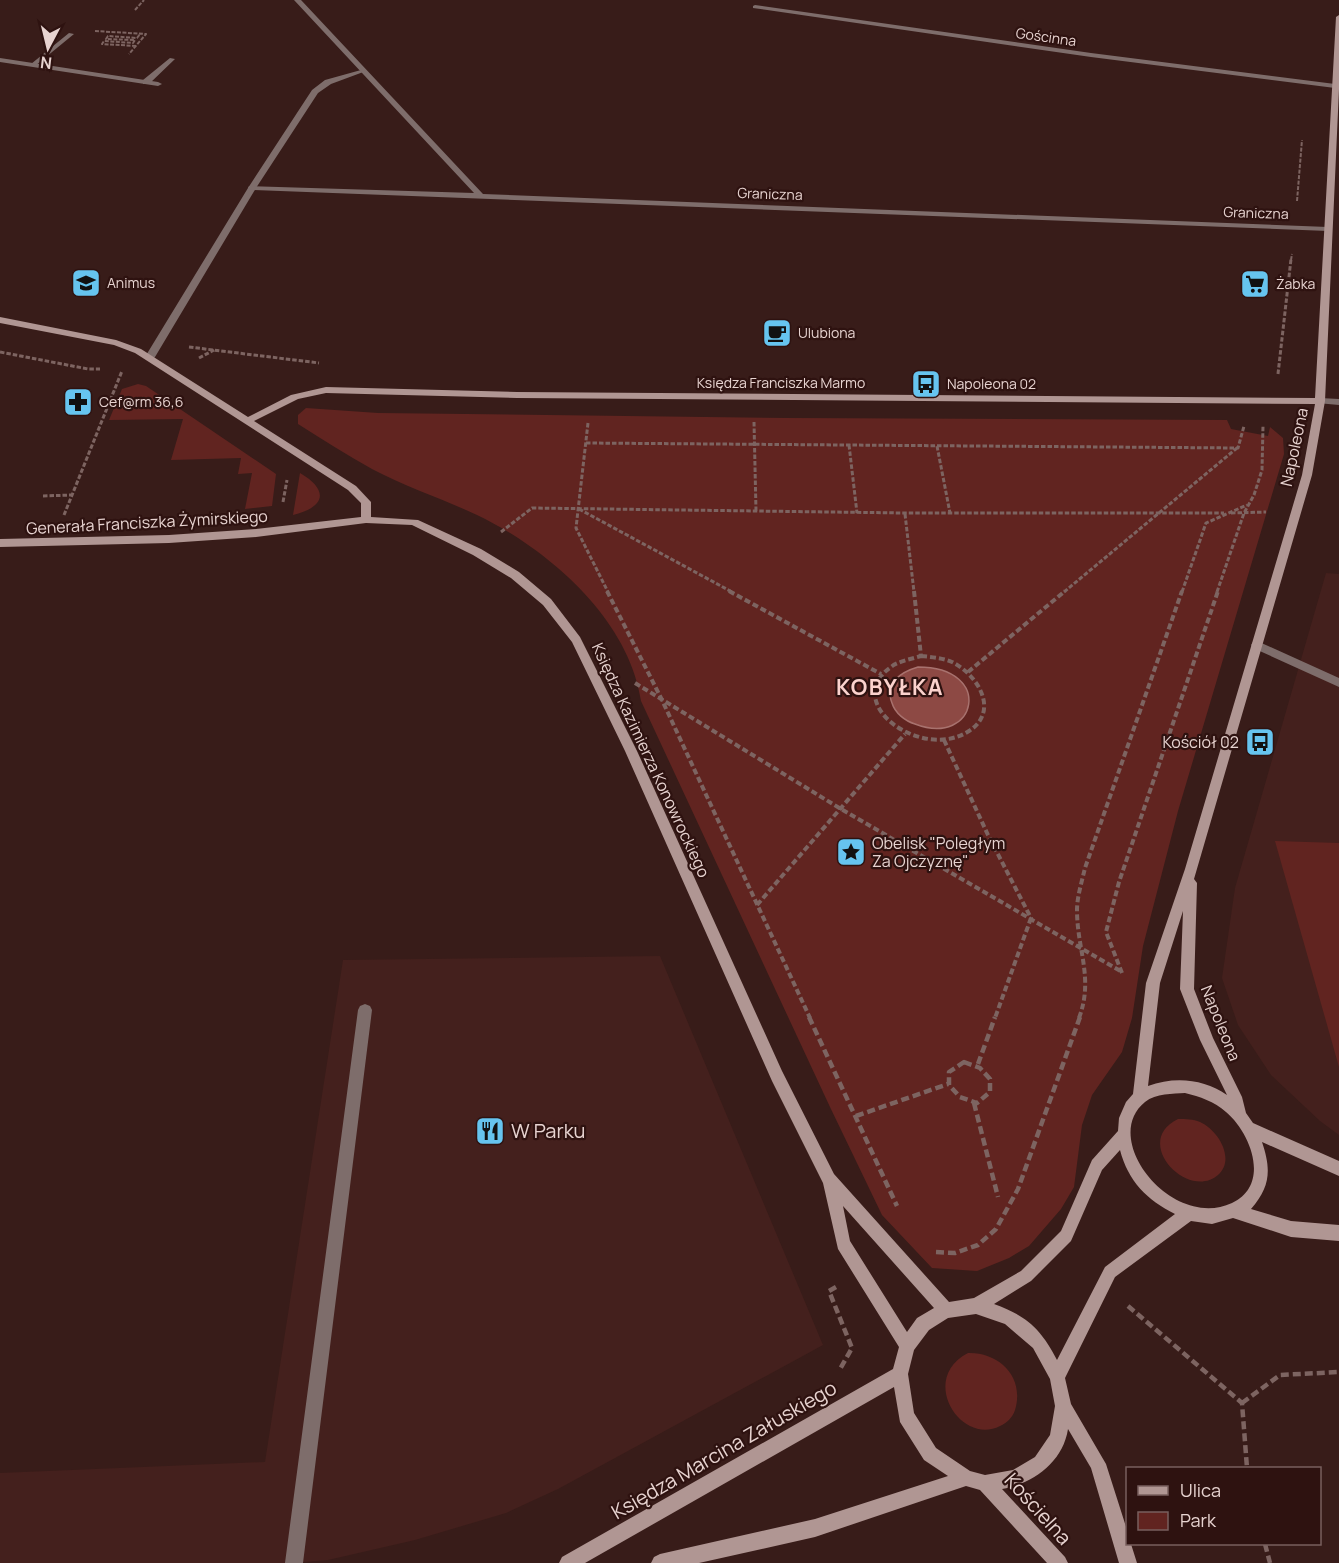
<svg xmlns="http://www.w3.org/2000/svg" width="1339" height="1563" viewBox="0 0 1339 1563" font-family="Manrope,sans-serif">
<rect width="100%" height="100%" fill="#381c19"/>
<path fill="#44201d" d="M1326,573L1339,574V1135L1320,1121L1271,1075L1238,1025L1222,978L1235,888Z
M660,956L823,1345L558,1489L506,1513L415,1540L328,1560L293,1563H0V1473L265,1462L343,960Z"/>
<path fill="#612420" d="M138,384L146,386L276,474L272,506L245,509L252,473L238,474L241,458L171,460L183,419L109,420L122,389Z
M306,408L378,413L788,418L1227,420L1231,429L1268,436L1270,427L1283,438L1284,454L1178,811L1143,946L1132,1018L1122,1052L1092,1095L1082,1125L1074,1187L1061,1209L1029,1246L1009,1258L977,1271L932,1268L882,1215L830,1107L641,701C629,619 548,549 477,515C443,499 406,487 372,469C347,455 322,439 298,424V415Z
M300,473C329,490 326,507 293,515Z
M1275,841L1339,843V1067Z
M1178,1119C1186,1119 1193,1119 1200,1122C1218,1130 1236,1159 1218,1175C1188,1201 1131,1142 1178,1119Z
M968,1353C999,1352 1025,1377 1015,1410C1013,1417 1007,1423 1000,1426C961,1446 918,1379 968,1353Z"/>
<path fill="#8d4944" stroke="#a8726e" stroke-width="1.5" d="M918,667C995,667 977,748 915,724C905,721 895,713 892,703C884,683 901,672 918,667Z"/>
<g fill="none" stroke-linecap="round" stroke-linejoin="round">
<path stroke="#7d6461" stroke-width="2" stroke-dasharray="4 1.5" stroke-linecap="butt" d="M135,10L144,0
M95,31L146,34L129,54
M136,46L102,44L104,41L133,43L135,40L106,39L108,36L137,38L140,34
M1297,201L1302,140
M1291,260L1292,254"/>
<path stroke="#7d6461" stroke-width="3" stroke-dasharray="4.5 2" stroke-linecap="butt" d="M189,347L319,363
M0,352L88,369H100
M199,358L214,350
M1278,374L1291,259
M754,422L756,511
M588,423L576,528L608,592
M586,443L1238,448L1244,426
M849,445L857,513
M937,446L950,513
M43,496L72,495
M283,502L287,480
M579,509L732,592
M1231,513L1266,512
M905,514L914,592
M64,515L122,371
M501,532L532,508L905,513H1224
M1064,592L1237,448
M1182,592L1206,523L1247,505
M1217,592L1244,513L1254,495L1262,470L1263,426"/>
<path stroke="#7d6461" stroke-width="4" stroke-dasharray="6 3" stroke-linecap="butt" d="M607,591L662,700L810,1018
M729,591L881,674
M914,591L921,656
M921,656C932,657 943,658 952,662C978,675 1000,711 969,731C922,762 840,703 891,667C898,661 912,659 921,656Z
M968,672L1065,591
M635,683L841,809L1122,972
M944,740L988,835L1031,918L995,1018
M757,905L905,734
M1122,973L1106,932L1119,882L1218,591
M1079,1018C1094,978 1077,950 1077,910C1077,897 1082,881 1085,868L1182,591"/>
<path stroke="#7d6461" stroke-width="4.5" stroke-dasharray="8 4" stroke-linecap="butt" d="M809,1017L897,1206
M964,1062L980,1068L990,1079V1092L977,1103L960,1097L949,1085V1072Z
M978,1064L995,1017
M974,1103L998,1197
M856,1116L948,1084
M936,1252L955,1253L978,1245L996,1229L1018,1189L1080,1017
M836,1287L829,1291L852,1348L840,1369
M1128,1306L1242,1403L1247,1468
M1242,1403L1280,1375L1339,1372
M1265,1544L1270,1563"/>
<path fill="#7e6d6b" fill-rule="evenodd" d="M69,33L74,34L35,66H31V64Z
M170,58L175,59L149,84H143V80Z
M361,70L366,71L331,84L318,93L256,188L155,357L153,359H147L145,357L248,188L312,90L325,80Z
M1257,641L1339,678V687L1253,648L1251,645L1253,642Z
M365,1004L370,1006L372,1010L303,1563H285L358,1010L360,1006Z"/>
<path fill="#7e6d6b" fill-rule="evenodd" d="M294,0H301L483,194L1328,227L1332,229L1328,231L252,190L248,188L249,186L474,193Z
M755,5L1091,53L1335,84L1339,86L1335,88L1091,57L753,8V6Z
M0,58L158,82L162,84L158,86L0,62Z
M1320,398L1339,399V405L1317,403V399Z"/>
<path fill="#b09693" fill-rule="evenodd" d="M1339,15V89L1325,401L1312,475L1194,879L1197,883L1194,989L1213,1038L1242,1097L1246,1113L1253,1123L1339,1161V1176L1262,1142C1271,1169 1271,1186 1251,1209L1291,1221L1339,1225V1241L1291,1237L1233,1218L1212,1224L1191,1221L1115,1277L1065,1378L1071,1404L1106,1464L1128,1533V1544H1131L1137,1563H1119L1091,1468L1068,1429C1063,1462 1033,1484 1002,1489L1065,1557L1068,1563H1047L980,1490L966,1486L815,1537L699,1563H651L654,1557L660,1554L815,1519L948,1476L924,1460L900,1422L894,1387L585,1563H559L562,1557L893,1369L899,1347L838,1249L823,1183L772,1081L625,751L572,642L543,605L511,578L473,555L412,525L366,523L256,537L169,543L0,547V539L169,535L256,529L361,517V503L348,490L135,353L114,345L0,323V317L116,340L141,349L248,417L291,395L326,387L517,392L1315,398L1336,17ZM326,393L517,398L1315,404L1302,475L1185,869L1146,983L1133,1094L1126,1102L1119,1118L1118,1131L1092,1160L1061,1231L1021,1271L974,1298L949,1302L834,1174L782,1071L637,751L580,637L551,599L519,572L481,549L418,520L371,517V502L356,486L254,421L298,399ZM1183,911L1180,989L1200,1040L1227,1095C1204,1079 1175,1076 1148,1086L1160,983ZM1185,1093C1200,1097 1214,1101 1226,1112C1251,1133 1271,1185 1232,1203C1172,1231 1099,1139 1145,1102C1156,1093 1173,1094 1185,1093ZM1120,1150C1128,1181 1147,1200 1175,1214L1105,1267L1057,1360C1041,1329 1027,1316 994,1304L1031,1281L1071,1241L1102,1170ZM843,1206L934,1308L917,1318L907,1332L850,1241ZM976,1314L1005,1324L1033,1348L1050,1379L1055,1406L1050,1435L1035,1457L1013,1470L985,1475L970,1471L936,1448L914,1413L908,1374L914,1350L929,1330L948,1318Z"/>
</g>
<defs>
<g id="school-square" transform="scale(1.5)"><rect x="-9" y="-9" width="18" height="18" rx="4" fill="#66c4ef" stroke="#2e1210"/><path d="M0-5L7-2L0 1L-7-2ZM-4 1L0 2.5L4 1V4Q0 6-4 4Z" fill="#111"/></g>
<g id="supermarket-square" transform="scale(1.5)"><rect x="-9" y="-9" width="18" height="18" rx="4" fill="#66c4ef" stroke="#2e1210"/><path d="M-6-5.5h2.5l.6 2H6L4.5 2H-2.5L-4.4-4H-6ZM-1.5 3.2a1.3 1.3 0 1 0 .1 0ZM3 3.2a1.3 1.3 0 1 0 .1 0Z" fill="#111"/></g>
<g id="cafe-square" transform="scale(1.5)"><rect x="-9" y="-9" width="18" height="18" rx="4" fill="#66c4ef" stroke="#2e1210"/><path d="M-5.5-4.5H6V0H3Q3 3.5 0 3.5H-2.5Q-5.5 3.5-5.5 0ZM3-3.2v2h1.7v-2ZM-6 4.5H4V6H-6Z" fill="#111"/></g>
<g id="bus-square" transform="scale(1.5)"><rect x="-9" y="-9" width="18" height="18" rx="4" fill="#66c4ef" stroke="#2e1210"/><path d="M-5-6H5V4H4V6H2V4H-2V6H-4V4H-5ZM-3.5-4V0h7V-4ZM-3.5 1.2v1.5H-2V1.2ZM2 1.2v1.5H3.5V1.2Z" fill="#111"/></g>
<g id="pharmacy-square" transform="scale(1.5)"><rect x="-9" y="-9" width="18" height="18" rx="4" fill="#66c4ef" stroke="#2e1210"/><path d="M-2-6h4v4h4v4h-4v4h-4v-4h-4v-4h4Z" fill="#111"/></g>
<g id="sight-square" transform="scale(1.5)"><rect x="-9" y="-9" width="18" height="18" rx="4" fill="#66c4ef" stroke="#2e1210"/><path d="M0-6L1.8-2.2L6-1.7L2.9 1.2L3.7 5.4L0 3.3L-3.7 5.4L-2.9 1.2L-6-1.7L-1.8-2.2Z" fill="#111"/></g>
<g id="restaurant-square" transform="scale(1.5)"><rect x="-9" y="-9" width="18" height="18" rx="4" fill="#66c4ef" stroke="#2e1210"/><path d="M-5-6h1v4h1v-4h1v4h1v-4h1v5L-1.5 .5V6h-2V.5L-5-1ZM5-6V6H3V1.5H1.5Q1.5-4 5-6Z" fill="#111"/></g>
</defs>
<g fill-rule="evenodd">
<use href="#school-square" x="86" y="283"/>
<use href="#supermarket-square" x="1255" y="284"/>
<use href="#cafe-square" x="777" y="333"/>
<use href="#bus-square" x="926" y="384"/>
<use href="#pharmacy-square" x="78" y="402"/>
<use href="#bus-square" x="1260" y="742"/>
<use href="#sight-square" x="851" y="852"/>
<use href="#restaurant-square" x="490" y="1131"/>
</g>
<g text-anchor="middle" stroke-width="4.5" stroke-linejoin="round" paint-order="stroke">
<g font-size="14" fill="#e7d3d0" stroke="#2e1210">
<text transform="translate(1046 37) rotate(8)" y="5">Gościnna</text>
<text transform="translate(770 194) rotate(2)" y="5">Graniczna</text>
<text transform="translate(1256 213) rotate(2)" y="5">Graniczna</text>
<text x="781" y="388">Księdza Franciszka Marmo</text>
</g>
<g font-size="14" fill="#e7d3d0" stroke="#2e1210" text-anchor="start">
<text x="107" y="288">Animus</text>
<text x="1276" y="289">Żabka</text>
<text x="798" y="338">Ulubiona</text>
<text x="947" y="389">Napoleona 02</text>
<text x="99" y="407">Cef@rm 36,6</text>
</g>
<g font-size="16" fill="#e7d3d0" stroke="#2e1210">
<text transform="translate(1294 447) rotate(-78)" y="6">Napoleona</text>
<text transform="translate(147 522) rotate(-3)" y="6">Generała Franciszka Żymirskiego</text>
<text transform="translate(651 760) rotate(65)" y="6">Księdza Kazimierza Konowrockiego</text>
<text transform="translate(1221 1023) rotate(68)" y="6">Napoleona</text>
</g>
<g font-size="16" fill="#e7d3d0" stroke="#2e1210" text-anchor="end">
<text x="1239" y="748">Kościół 02</text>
<text x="872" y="849" text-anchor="start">Obelisk "Poległym<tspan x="872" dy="18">Za Ojczyznę"</tspan></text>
</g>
<g font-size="20" fill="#e7d3d0" stroke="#2e1210" text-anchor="start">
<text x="511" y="1138">W Parku</text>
</g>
<g font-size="20" fill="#e7d3d0" stroke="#2e1210">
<text transform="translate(724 1450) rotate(-30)" y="7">Księdza Marcina Załuskiego</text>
<text transform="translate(1038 1509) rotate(48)" y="7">Kościelna</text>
</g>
<g font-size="22" font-weight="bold" letter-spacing="1.5" fill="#fbd2cd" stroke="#2e1210">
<text x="890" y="695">KOBYŁKA</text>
</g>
</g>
<rect x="1126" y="1467" width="195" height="78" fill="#2e1210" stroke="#785f5d" stroke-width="1.5"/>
<rect x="1138" y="1486" width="30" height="9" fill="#b09693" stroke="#785f5d" stroke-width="1.5"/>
<text x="1180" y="1497" font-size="18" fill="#e7d3d0">Ulica</text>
<rect x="1138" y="1512" width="30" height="18" fill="#612420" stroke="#785f5d" stroke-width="1.5"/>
<text x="1180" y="1527" font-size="18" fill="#e7d3d0">Park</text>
<g transform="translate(48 48) rotate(187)" stroke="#2e1210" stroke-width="4.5" paint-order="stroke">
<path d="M0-4.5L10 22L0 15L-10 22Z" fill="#e7d3d0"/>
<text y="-9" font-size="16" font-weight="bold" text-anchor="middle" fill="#e7d3d0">N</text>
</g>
</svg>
